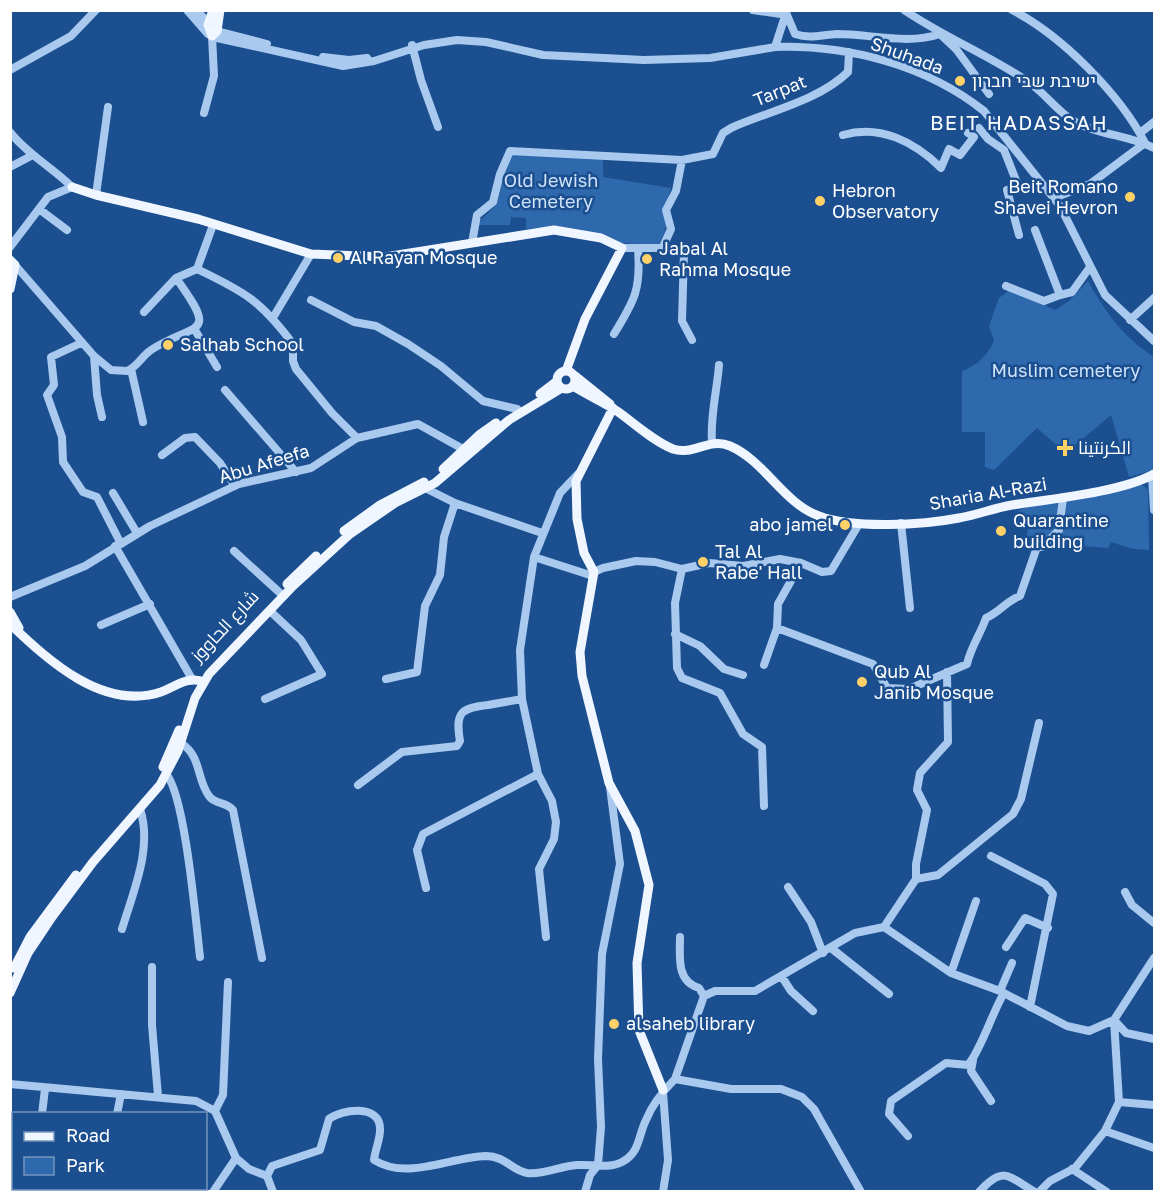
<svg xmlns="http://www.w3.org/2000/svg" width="1165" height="1202" viewBox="0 0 1165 1202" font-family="'Golos Text',Cairo,Heebo,sans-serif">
<rect width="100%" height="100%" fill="#1b4f8f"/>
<path fill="#2e69ad" d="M523,153L603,159V177L671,188C663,212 672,221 659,245L620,243L598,234L562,227L526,229V218L511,217L510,225H477C482,217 492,211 496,204C504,188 500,170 512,155Z
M1088,281C1106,313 1124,338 1154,357V470L1129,477L1111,415L1066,453L1037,428L994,470L985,467V432H962V371C976,366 988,355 994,341L989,326L999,298L1011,289L1055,310L1069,301Z
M1140,483L1148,490L1149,550L1133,549L1111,542L1108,548L1056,544L1054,540C1065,530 1065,517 1066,502L1074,498Z
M1058,502L1059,525L1042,544L1026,543L1029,519L1014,518L1016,512L1030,505Z"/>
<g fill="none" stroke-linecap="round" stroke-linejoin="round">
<path stroke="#a9c9ee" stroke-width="8" d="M187,10L208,34L217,38L343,66L374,61L424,45L457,40L486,42L543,55L644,60L710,58L775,47L787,10
M196,10L217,31L267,44
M753,10L787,15
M904,10C944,37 988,55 1027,81C1044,92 1056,110 1072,120C1096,135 1129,135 1154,148
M1012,10C1061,35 1120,94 1145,143
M787,15L795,34C810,39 821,35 837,34C870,34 908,45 940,34L956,49L989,94
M412,45L421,80L438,127
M775,47C849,45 926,65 984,111L1060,206L1105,295L1154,341
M323,57L349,60L367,58
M10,70L71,36L96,10
M204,113L214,76L212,36
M979,128L988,139L1004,150L1019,188L1007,190L1019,235
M10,132C28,155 52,167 72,187
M1140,133L1154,122
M843,135C880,124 915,142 941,168L949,149L960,155L974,137L968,133
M10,167L31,156
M96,195L108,107
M1054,198L1090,184L1145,143
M39,209L67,230
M1035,230L1060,295L1072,292L1090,267
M472,243L477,215L493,202L500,174L510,151L682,160L713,154L723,133L731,128C769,111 818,101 848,72L849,52
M10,247L48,197L72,187
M622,248H678L684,252L682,321L692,340
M662,249L671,229L666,210L676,191L682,160
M15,265L94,356L111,370L127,371C137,367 142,356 151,350C196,321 220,339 176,278
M197,269C245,292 261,301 293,344V361L296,369L332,413L357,438
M1006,286L1044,301L1060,295
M311,300L354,322L376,326L408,344L441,366L483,401L517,409
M144,312L176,278L197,269L213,225
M274,316L311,254
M1130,320L1154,298
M195,330L217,367
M614,334C635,300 641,289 638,249
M81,343L51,357L54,385L47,395L62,437L63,462L83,492L97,497L120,542
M94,356L97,395L102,417
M131,369L143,422
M225,390L296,472
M712,442C710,416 717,391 719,365
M162,455L185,438L195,437L220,463L235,486
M1152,476L1154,510
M425,488L455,503L542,533
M113,493L137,533
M901,523L910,608
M115,546L192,679
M234,551L279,592
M534,557L593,576
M682,569L675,603L677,668L682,678L720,693L743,734L762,747L764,806
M594,572L603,568L636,561L655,562L682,569L709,563L743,566L780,559L801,563L822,572L831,571L859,524
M10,597L85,566L150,526L239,484L311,468L357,438L418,424L463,449
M101,625L150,604
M777,628L873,664L887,688L909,689L967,664C971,647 980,635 986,618C1000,612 1006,601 1020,596L1037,547H1042L1059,530L1063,498
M675,634L700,646L724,669L743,675
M764,665L777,628L778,604L801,563
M386,679L417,672L425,606L440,575L444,537L455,503
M265,699L322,674L301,640L270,611
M181,743C202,757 196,778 209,796C215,805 226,801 233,810L262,958
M166,774C185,794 196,923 200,957
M358,785L402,752L457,746L460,741C455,712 461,708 488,705C499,703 511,701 522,699
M991,856L1045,884L1053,894L1030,1007
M916,879V864L927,810L917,790L920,773L948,742L947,672
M788,887L811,922L823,953
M426,888L417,850L423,834L538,774
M1125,892L1132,905L1154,923
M884,927L916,879L938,875L1013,814L1021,799L1039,723
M122,929C133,892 153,848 140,809
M546,937L539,869L554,839L556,822L552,801L538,774L522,699L520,650L534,557L560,493L578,474
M680,937C680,957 676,981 699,988L704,996
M1006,947L1025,918L1048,928
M831,948L889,994
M152,967V1025L158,1096
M951,973L976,901
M782,977L791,991L813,1011
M1000,991L1012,963
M973,1060L971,1071L991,1101
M675,1079L704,996L715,991H755L855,933L884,927L951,973L1000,991L1067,1026L1089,1031L1114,1020L1126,1033L1154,1039
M10,1084L196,1101L215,1111L236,1158L249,1169L267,1176
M663,1092L668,1160L663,1192
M1119,1102L1154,1105
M215,1111L223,1095L228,982
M42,1114L45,1089
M117,1114L121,1094
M1105,1131L1154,1148
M908,1136L889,1114L891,1101L946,1063L968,1065C981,1050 992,1013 1004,993
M1072,1169L1107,1192
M213,1192L236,1158
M273,1192L267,1176L272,1166L320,1150L329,1119C342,1109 379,1104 380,1128C381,1137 375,1150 374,1160C407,1181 450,1157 486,1156C505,1156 513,1171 527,1173C544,1175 560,1166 577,1165C591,1164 609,1169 622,1162C640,1153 638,1136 646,1120C652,1105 663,1091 675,1079L731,1089H781L802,1097L814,1109L861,1192
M585,1192L590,1175L598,1165L601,1127L598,1059L602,954L620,864L610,787
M979,1192C1003,1165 1008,1176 1035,1192
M1039,1192L1050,1181L1075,1168L1105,1131L1119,1102L1114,1020L1154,958"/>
<path stroke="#f0f6ff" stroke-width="9" d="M212,36L217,31L220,10
M212,36L208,25L213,10
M72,187L96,195L198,219L311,254L385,257L554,230L601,238L622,248L585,319L566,371
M10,260L15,265L10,289
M557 380a9 9 0 1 1 18 0a9 9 0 1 1-18 0Z
M574,375L610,404
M573,386C587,395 603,402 617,411C634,423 653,441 673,449C693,456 709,437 730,446C765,461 783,503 819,516C853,529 923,525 959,518C977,515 994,508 1012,505C1051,499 1122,492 1154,474
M540,394L557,381
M613,408L576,481L577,519L584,553L594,572L580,652L582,676L609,783L635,831L649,885L637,963L639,1030L663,1090
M443,469L479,435L496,423
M344,531L380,505L424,482
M287,584L316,556
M10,612L19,628
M10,624C49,661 103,711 161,692C175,687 189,675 204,682
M163,767L179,730
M14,968L30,937L76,875
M10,993L28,953L52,917L93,862L160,785L178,751L195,698L209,674L293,586L350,534L395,503L435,483L509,420L562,388"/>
</g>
<g fill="#ffd166" stroke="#1b4f8f" stroke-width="2">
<circle cx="960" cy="81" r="6"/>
<circle cx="1130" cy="197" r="6"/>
<circle cx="820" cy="201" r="6"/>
<circle cx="338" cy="258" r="6"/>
<circle cx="647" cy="259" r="6"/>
<circle cx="168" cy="345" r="6"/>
<path d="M1062 439h6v6h6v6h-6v6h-6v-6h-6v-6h6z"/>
<circle cx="845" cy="525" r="6"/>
<circle cx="1001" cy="531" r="6"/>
<circle cx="703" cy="562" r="6"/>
<circle cx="862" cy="682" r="6"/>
<circle cx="614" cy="1024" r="6"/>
</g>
<g text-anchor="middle" stroke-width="5" stroke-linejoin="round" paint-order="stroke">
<g font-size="18" fill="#fff" stroke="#1b4f8f">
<text transform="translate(907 56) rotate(20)" y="6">Shuhada</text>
<text transform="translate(780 91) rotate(-22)" y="6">Tarpat</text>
<text transform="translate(264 464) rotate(-17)" y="6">Abu Afeefa</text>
<text transform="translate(988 494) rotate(-10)" y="6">Sharia Al-Razi</text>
<text transform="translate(225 626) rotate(-47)" y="6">شارع الحاووز</text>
</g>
<g font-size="18" fill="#fff" stroke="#1b4f8f" text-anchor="start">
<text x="972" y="87">ישיבת שבי חברון</text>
<text x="1118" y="193" text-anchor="end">Beit Romano<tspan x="1118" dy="21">Shavei Hevron</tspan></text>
<text x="832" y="197">Hebron<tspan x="832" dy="21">Observatory</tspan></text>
<text x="659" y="255">Jabal Al<tspan x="659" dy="21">Rahma Mosque</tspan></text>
<text x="350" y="264">Al Rayan Mosque</text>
<text x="180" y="351">Salhab School</text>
<text x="1078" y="454">الكرنتينا</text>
<text x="1013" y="527">Quarantine<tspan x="1013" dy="21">building</tspan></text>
<text x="833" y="531" text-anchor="end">abo jamel</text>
<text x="715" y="558">Tal Al<tspan x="715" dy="21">Rabe' Hall</tspan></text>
<text x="874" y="678">Qub Al<tspan x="874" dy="21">Janib Mosque</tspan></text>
<text x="626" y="1030">alsaheb library</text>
</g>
<g font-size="18" fill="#cfe3fa" stroke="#1b4f8f">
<text x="551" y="187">Old Jewish<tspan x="551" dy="21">Cemetery</tspan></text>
<text x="1066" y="377">Muslim cemetery</text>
</g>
<g font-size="20" letter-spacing="1.5" fill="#fff" stroke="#1b4f8f">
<text x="1019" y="130">BEIT HADASSAH</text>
</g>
</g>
<rect width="1165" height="1202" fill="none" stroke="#ffffff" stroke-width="24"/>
<rect x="12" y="1112" width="195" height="78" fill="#1b4f8f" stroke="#7695bc" stroke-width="1.5"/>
<rect x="24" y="1132" width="30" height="9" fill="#f0f6ff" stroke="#7695bc" stroke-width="1.5"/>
<text x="66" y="1142" font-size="18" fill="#ffffff">Road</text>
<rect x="24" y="1157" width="30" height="18" fill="#2e69ad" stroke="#7695bc" stroke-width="1.5"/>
<text x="66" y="1172" font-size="18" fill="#ffffff">Park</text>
</svg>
